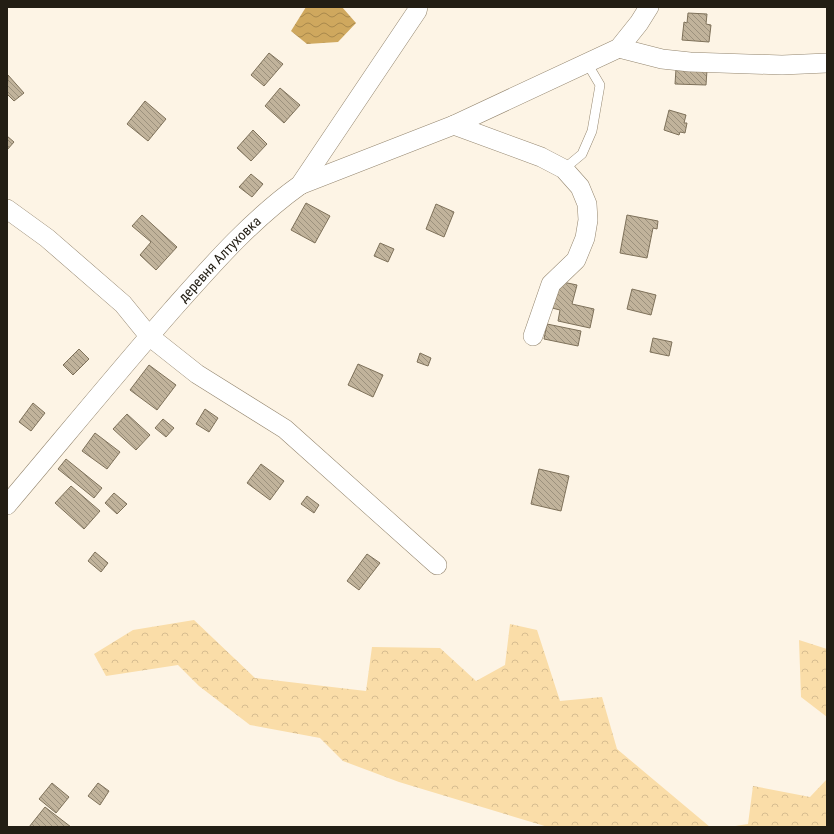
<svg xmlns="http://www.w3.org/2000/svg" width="834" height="834" viewBox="0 0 834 834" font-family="'Roboto Condensed',sans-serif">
<defs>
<pattern id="forest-crowns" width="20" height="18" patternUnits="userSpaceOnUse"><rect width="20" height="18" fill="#fadda8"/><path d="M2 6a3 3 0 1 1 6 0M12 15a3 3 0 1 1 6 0" fill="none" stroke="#d6bd90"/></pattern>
<pattern id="water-waves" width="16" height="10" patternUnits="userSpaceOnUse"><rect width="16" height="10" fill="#cfa85e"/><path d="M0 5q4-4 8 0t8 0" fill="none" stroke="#a8884c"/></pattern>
<pattern id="building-back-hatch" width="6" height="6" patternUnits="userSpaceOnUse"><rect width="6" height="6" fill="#c1b39b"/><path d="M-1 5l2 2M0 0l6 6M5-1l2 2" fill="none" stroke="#9c917d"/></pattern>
</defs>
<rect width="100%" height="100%" fill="#fdf4e5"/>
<path fill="url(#forest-crowns)" d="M194,620L255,678L366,691L372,647L440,648L476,681L505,665L510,624L537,630L560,701L602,697L617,749L710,827H548L399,782L343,761L320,738L250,725L199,686L178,665L106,676L94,654L133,630Z
M799,640L827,649V717L801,697Z
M827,779V827H729L748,824L753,786L810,797Z"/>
<path fill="url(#water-waves)" d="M306,7H342L356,23L338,42L307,44L291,31Z"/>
<path fill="url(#building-back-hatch)" stroke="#7e715a" d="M688,13L707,14L706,24L711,25L709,42L682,40L684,22L687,23Z
M269,53L283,64L264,86L251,75Z
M676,69L707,70L706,85L675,84Z
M8,75L24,93L14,101L7,94Z
M280,88L300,105L284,123L265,106Z
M145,101L166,119L148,141L127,124Z
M669,110L686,115L684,123H687L685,133L680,132L679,135L664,130Z
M253,130L267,144L251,161L237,148Z
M7,136L14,142L7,150Z
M251,174L263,184L252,197L239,187Z
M306,203L330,216L315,243L291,230Z
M436,204L454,212L444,237L426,229Z
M142,215L177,247L156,270L140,255L151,242L132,226Z
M627,215L658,221L657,229L653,228L647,258L620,253Z
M380,243L394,249L388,262L374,256Z
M558,281L577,285L572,304L594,309L590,328L558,321L560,310L552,308Z
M632,289L656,295L651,315L627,309Z
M547,324L581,331L578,346L544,339Z
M653,338L672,342L669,356L650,352Z
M79,349L89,359L73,375L63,365Z
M420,353L431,358L428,366L417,362Z
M358,364L383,375L373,397L348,385Z
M149,365L176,385L157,410L130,390Z
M33,403L45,413L31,431L19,422Z
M205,409L218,418L209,432L196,424Z
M127,414L150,435L136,450L113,429Z
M163,419L174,428L166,437L155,428Z
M95,433L120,452L107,469L82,451Z
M66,459L102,488L94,498L58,469Z
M261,464L284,481L270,500L247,483Z
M539,469L569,476L561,511L531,504Z
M71,486L100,511L84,529L55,503Z
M114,493L127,504L117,514L105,503Z
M307,496L319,505L314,513L301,504Z
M95,552L108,563L101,572L88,561Z
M367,554L380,563L359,590L347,581Z
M52,783L69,797L56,813L39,799Z
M98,783L109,791L100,805L88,796Z
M45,807L71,827H29Z"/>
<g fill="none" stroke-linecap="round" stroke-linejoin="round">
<g stroke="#94866f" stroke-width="10">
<path id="lane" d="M564,169L582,154L592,131L600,85L587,63"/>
</g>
<g stroke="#94866f" stroke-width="20">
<g id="street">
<path d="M619,48L662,59L690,62L782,65L827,63"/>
<path d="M454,125L541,157L564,169L580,187L587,204L588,220L585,238L576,260L551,284L533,336"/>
<path d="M300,185L454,125L619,48L639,23L649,7"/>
<path d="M7,209L47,238L123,304L149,336L197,374L285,429L437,565"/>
<path id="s1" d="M7,505C62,440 116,374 172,310C212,265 251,220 300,185L417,11L418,7"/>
</g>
</g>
<use href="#lane" stroke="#fff" stroke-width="9"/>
<use href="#street" stroke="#fff" stroke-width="19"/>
</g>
<g text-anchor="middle" stroke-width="3" stroke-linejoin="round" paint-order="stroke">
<g font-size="14" fill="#231e14" stroke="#fdf4e5">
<text dy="5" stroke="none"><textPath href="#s1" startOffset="325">деревня Алтуховка</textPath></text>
</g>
</g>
<rect width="834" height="834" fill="none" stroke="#231e14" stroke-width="16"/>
</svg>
